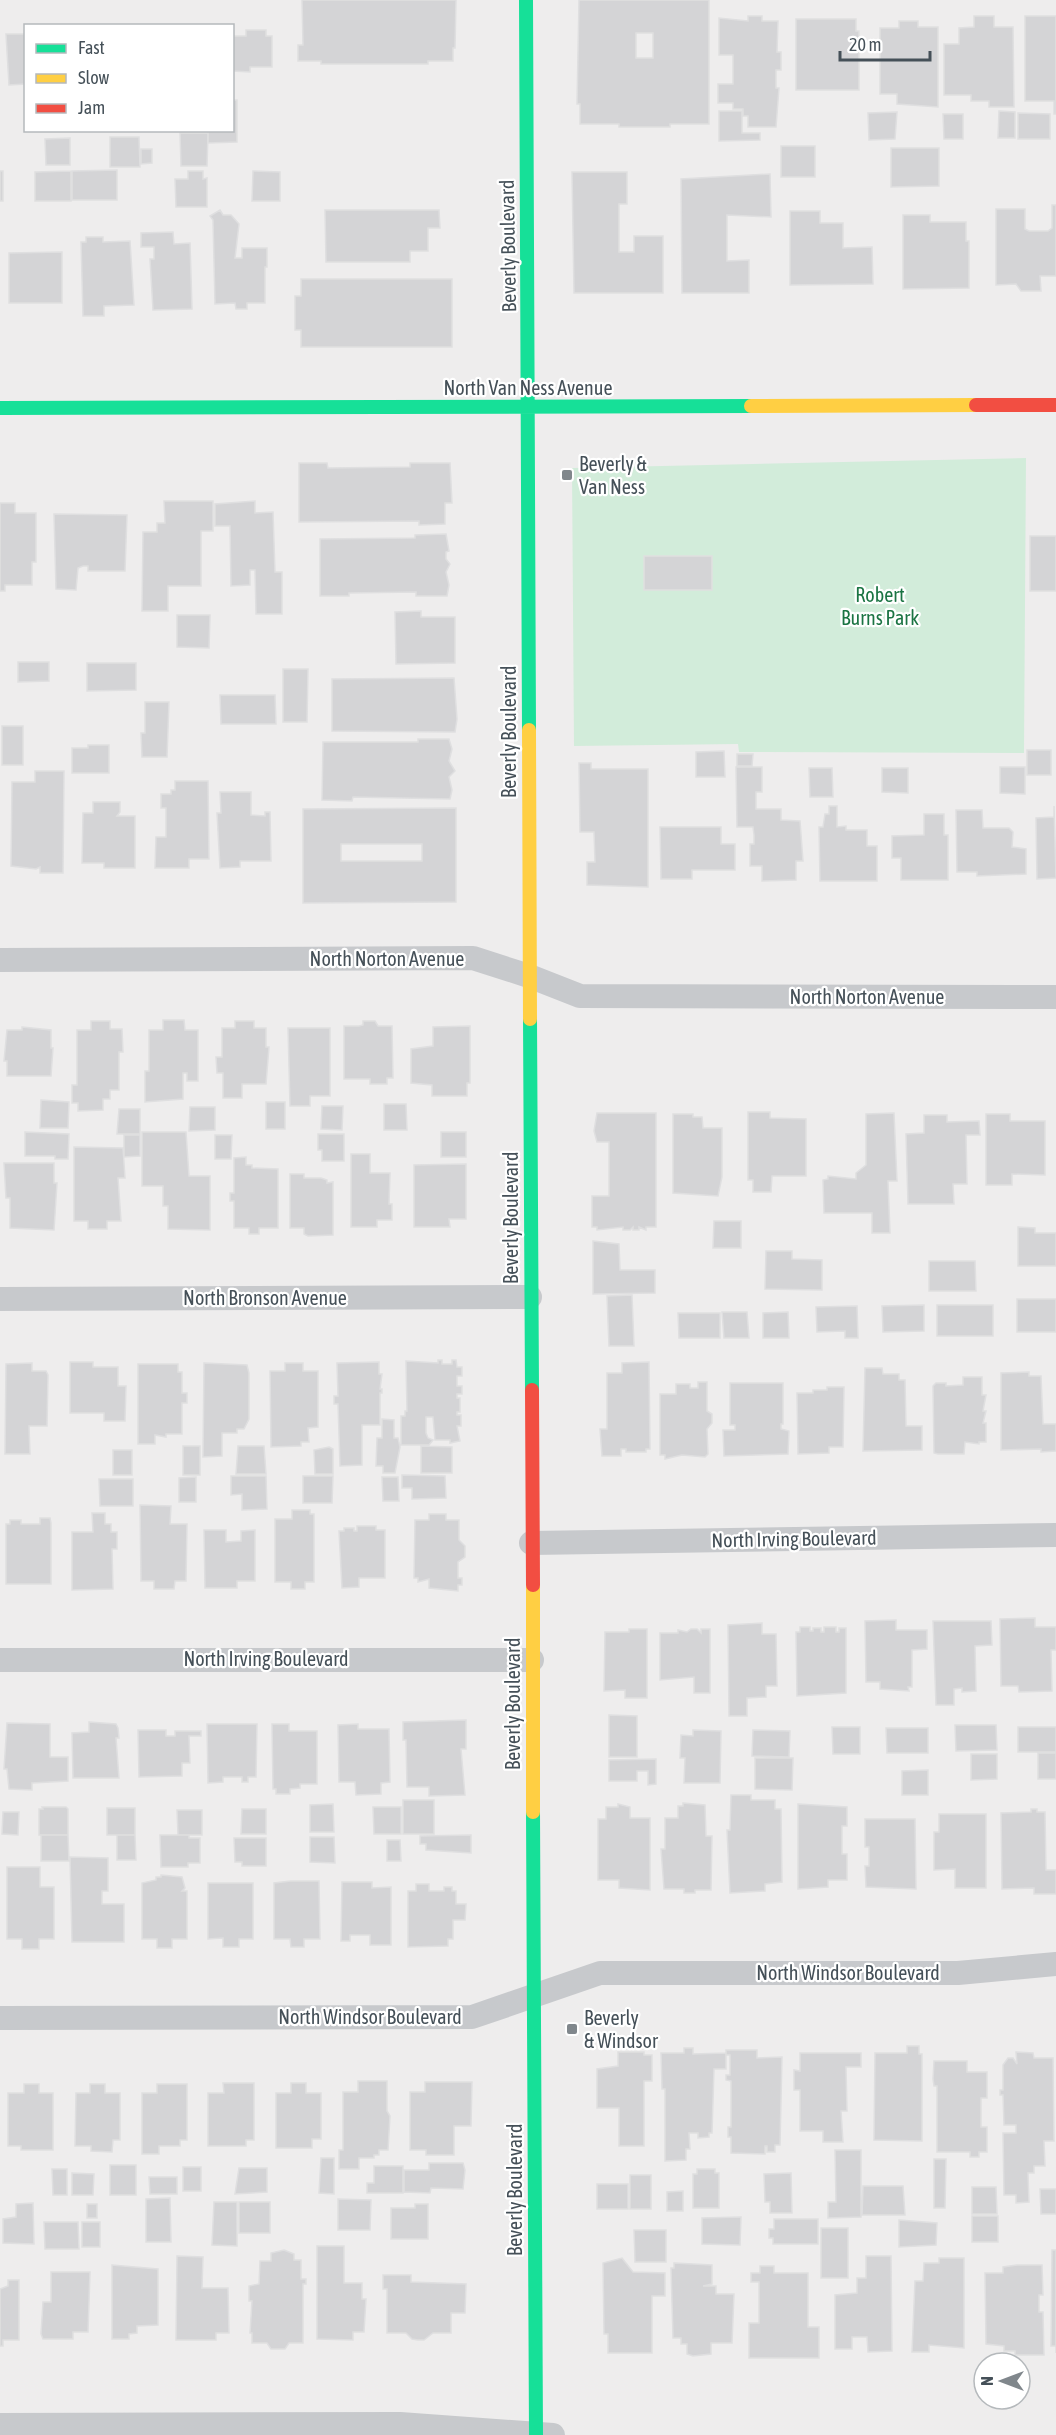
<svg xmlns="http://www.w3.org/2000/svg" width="1056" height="2435" viewBox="0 0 1056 2435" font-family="'Asap Condensed',sans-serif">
<rect width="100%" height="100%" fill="#eeeded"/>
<path fill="#d2ecda" d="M1026,458L1024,753L739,752L738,744L574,746L572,468Z"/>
<path fill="#d4d4d6" stroke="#dfdfe0" stroke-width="1.5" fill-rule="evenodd" d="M302,0H456L455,48H453V61H428V64H321V61H298V45H303Z
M579,0H709V124H670V127H619V124H580V104H577ZM636,33H653V58H636Z
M748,16H762V21H778L777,52H781V70H776V88H779L776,127H748V116H743V109H733V103H718V84H733V55H719V18L748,21Z
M974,16H994V27H1013L1014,107H989V101H971V95H944V44H959V28L974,27Z
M1025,16H1056V114H1054V101H1025Z
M796,19H856V31H859V90H796Z
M899,21H918V27H938V107L897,104V94H880V28H899Z
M246,30H266V36H272V67H250V72L232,71V36H246Z
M6,34H26V84L9,85Z
M232,100H237V142L208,143V130H232Z
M719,111H742V133H760V140L719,141Z
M999,111L1015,112V138H998Z
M897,112L895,139L869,140L868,113Z
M1018,113L1050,114V139H1018Z
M943,114H963V139H944Z
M180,133H208L207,166H181Z
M110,137H139L140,167H110Z
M70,138V165H46L45,139Z
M781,146H815V177H781Z
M891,148H939V186L891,187Z
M141,149H152V163L141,164Z
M117,170V200H72V171Z
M0,171H3V201H0Z
M71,171V201H35V172Z
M188,171H203V179L207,178V207H176L175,179H188Z
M253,171L280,172V201H252Z
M572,172H627V204H619V252H634V236H663V293H574Z
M770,174L771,217L727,215V261L749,260V293H682L681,179Z
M1052,205H1056V276H1040L1041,291H1021L1016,284L996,285V209H1025V229L1029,231H1048L1052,228Z
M220,210L223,215H231L239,224L235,258H242V248H267V267H265V303H247V309H236L235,303L215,304L213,220L210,216Z
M325,210H439L440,228H428V251H410V262H326Z
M790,211H820V223H843V248L872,247L873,284L790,285Z
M903,215H930V222H966V241H969V288L903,289Z
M173,232L174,244L190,243L192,309L153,310L150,259H154V247H141V233Z
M86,237H103V242L130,241L134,305L104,306V316H83L81,242H86Z
M62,252V303H9V253Z
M301,279H452V347H301V330H295V296H301Z
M299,463H327L328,468L410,467V463H450L452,503H445V524L419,525V521L299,522Z
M164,501H213V531H201V586H168V611H142L143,532H157V523H165Z
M255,501V513L273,512L275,572H282V614H256L255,570H250V585L231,586L230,526H215V504Z
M0,503H15V513H36V562H32V585H5V591H0Z
M54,514L127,515L125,571H88V566H83L78,568L76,590L56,589Z
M446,534L449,551L446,552V559L450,564L446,572L449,585L447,596H416V592L349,593V596H320V539L415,538V535Z
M1030,536H1056V591H1030Z
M644,556H712V590H644Z
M421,611V617H455V663L396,664L395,612Z
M177,615H210L209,648L177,647Z
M18,662H49V681L18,682Z
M87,663H136V690L87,691Z
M283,669H308L307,722H283Z
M454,678L457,719L455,732L332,731V679Z
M220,695H275L276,724H221Z
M145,702H169L167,757H142L141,733H145Z
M2,726H23V765H2Z
M418,739H449L452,749L449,761L455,771L449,777L452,790L450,799L353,797L352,801L322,800L323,742H418Z
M88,745H109V773H72V748H88Z
M1027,750H1051V775H1027Z
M724,751L725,777H696V752Z
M737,754H753L752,766H737Z
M579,763H591V769H648V887L587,885V862H595L594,832H580Z
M736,767H762V792H756V809H781V820L800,821L803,861H796V880L762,881V866H750V844H754V835L753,827H737Z
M1000,767H1025V794L1000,793Z
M809,768H832L833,797H810Z
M882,768H908V793L882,792Z
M35,771H64L63,873H40V867L36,869L11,866L12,782H35Z
M175,781H208L209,859H189V868H155L156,837H166V808H161V794H171V790H175Z
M220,792H251V815L265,816V812H270L271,861H240V867L220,868L217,813H221Z
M93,802H120V812L117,816H135V868H104V863H82L83,813H93Z
M829,806H837V827L846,826V830H867V846H877V881H820L819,827H823L825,814H829Z
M1054,806L1056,878L1037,879L1036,818L1054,817Z
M456,808V902L303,903V809ZM341,844H422V861H341Z
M956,810H982L983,828H1009L1013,832L1012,847L1026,849V874L977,876V872H957Z
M924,814H944V835H948V880H901V858H892V836L924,835Z
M660,827H721V844H735V870H692V879H661Z
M163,1020H184L185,1030H198V1081H187V1073H183V1099L145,1102V1071H149V1030H163Z
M91,1021H110V1029H122L123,1052H119V1090H110V1099H103V1110L78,1111V1103H72V1085H77V1030H91Z
M235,1021H254V1028H266V1047H269L266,1084H242V1098H223V1073H217L216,1057H222V1028H235Z
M363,1021H375L378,1026H392L393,1078H387V1084H370V1079H344V1026H359L363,1025Z
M470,1026V1083H467V1096H432V1085L411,1083V1049L433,1046V1027Z
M22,1027L51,1030V1048H53L51,1076H7V1061H4L7,1030H22Z
M288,1028H330V1096H310V1106H290Z
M41,1100L69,1102L68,1128H40Z
M266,1102H285V1129H266Z
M384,1104H406L407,1130H384Z
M322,1106H343L342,1130L321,1129Z
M190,1107H215V1130L189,1131Z
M119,1109H140V1134H117Z
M748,1112H770V1118L806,1119V1176H772L771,1192H753V1180H748Z
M597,1113H656V1227H646V1230L639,1227V1230H633V1227L630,1230H623V1227L597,1230V1227H592V1196H609V1142H597L594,1131Z
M894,1113L897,1181H888L890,1233H872V1213H824L823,1180L828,1179V1176L856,1179V1173L866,1165V1114Z
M673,1114H693V1117H702L703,1128H722V1177L718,1196L673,1193Z
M986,1114H1010V1121H1045V1175L1012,1174V1185H986Z
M924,1115H947V1122L979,1121L980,1135H966L967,1184H953L954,1204H908L906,1134L924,1133Z
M25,1132L69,1134L68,1159H55V1156H25Z
M142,1132H186L189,1176H210V1230L168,1229V1206H163V1186H142Z
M441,1132H466V1157H441Z
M318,1134H344V1161H322V1150H318Z
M124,1135H140V1156L124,1157Z
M215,1135H232L231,1159H215Z
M74,1147L123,1148L125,1178H118L121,1221H107V1229H88V1221H74Z
M351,1154H370V1173H390L389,1204H392V1220H377V1227H351Z
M246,1157V1165H252V1168L278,1169V1228H259V1234H249V1228H234V1201H230V1193H234V1158Z
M4,1163H54V1183H57L54,1230L10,1228V1198H6Z
M466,1164V1219H449L450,1227H414V1165Z
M290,1174H304V1178H321L327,1180V1183L333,1182V1235L308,1236L304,1234V1228H290Z
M714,1221H741V1248H713Z
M1018,1227L1035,1228V1233H1056V1266H1018Z
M593,1241L619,1244L620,1270H655V1293L593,1294Z
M766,1251H792V1259L822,1260V1290L765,1289Z
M929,1261H975L976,1291H929Z
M632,1295L634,1346H609L607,1296Z
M1017,1299H1056V1332H1017Z
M924,1305V1331L883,1332L882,1306Z
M937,1305H993V1336H937Z
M857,1306L858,1338H845V1331L817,1332L816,1307Z
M722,1312H747L749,1338H724Z
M788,1312L789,1338H763V1313Z
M678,1313H720V1338H679Z
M438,1360H442V1364H452V1360H456L457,1367H462V1376H457V1386H462V1394H457V1398H460V1412H457V1415H461V1426H457L460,1441L450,1443V1440H435L433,1417H426V1433L428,1438L433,1440L429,1445H401V1416H405V1411H407L406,1361L438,1363Z
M70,1362H93V1367H118V1386H126L125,1421H104V1413H70Z
M379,1362V1374H382L380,1389H382V1393H380V1425H362V1465L340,1466L338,1404H334V1396H338L337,1363Z
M649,1362L650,1449H646V1452H626V1449H621V1456H602L600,1429H607V1373H622V1363Z
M32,1363V1371H46L48,1375L47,1426H29L30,1454H5L6,1364Z
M204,1363L247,1365L249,1373V1419L244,1429H237V1433H222V1456L203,1457Z
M285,1363H303V1371H318V1427L308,1428L309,1442H301V1446L271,1447L270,1371H285Z
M138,1364H178V1372H182V1393H187V1403H182V1434H166V1437L155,1435V1444H138Z
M865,1368H882L883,1374H899V1380H905L906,1426H922V1450L863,1451Z
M1029,1372V1376H1041L1043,1424H1056V1451L1041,1452V1449L1001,1450V1373Z
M963,1377H982V1395H986L983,1411H986L983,1423H986V1442H979V1444L965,1442L964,1454H938L934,1453L933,1386L936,1383H946V1386L963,1385Z
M698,1382H707V1411L712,1414V1423L707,1429L708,1454L705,1457L682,1455L665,1459V1455H660V1394H676V1384H690V1388H698Z
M730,1383H783V1424H781V1429L789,1431L788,1454L724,1456L723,1430H735V1425H730Z
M827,1387H844L843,1447H829V1453L798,1454L797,1393H813V1390H827Z
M382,1419L394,1420V1438H398L400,1447L395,1473H383V1466H376L377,1438H382Z
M183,1446H200V1475H183Z
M238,1446H264L266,1474H236Z
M421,1446L452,1447V1473H421Z
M329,1447L333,1449V1474H315L314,1450Z
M113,1450H132V1475H113Z
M402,1475L445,1476L446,1498L412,1499V1488H402Z
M231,1476H266L267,1509L242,1510V1494L231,1495Z
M303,1476H333L332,1503H303Z
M196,1477V1502H179V1478Z
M382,1477H398L399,1501H383Z
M99,1479H133V1506H100Z
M140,1505L171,1506L170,1524H187L186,1581H175L174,1589H154V1581H141Z
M292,1510H310V1514H314V1582H305V1589H291V1582H275V1519H292Z
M92,1513H105V1524H111V1532H117V1549H112L113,1589L72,1590V1532H93Z
M429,1514H446V1520H459V1540L465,1546V1557L458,1562V1578H462V1585H458V1591L429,1588V1579L418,1582V1578H414L415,1520H429Z
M40,1518H50L51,1523V1584H6V1524H10V1520H21V1524H40Z
M357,1526H376V1530H385V1578H359V1587L342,1588L339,1531H344V1528H354V1531H357Z
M204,1530H226V1542L241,1541V1531L255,1530V1581H237V1588H205Z
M1035,1618V1627H1056V1650H1051L1052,1691L1019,1692L1018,1686H1001L1000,1619Z
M896,1620V1630H927V1649L912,1650V1687H908L909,1691L880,1689V1682H866L865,1621Z
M933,1621H991L992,1645L975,1646L976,1691L962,1692V1688L954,1689V1705H936Z
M762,1623V1634H776L777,1686H766V1697L747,1698V1716H729L728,1625Z
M800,1627H810V1631H813V1628H821V1632H824V1627H836V1632H839V1628H846V1693L797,1696L796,1632H800Z
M629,1629H647V1698H625V1690L604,1691L605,1632H629Z
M691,1629H697L701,1633V1629H710V1693H694V1677L660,1680V1633H678V1630L687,1632Z
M609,1715L637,1716V1757H609Z
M466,1720V1749H461L465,1795L429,1796V1787H407L406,1740H403V1722Z
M89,1722L116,1724L118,1728L119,1738H116L119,1778H73L72,1733L89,1732Z
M7,1723L50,1724V1757H68V1781L32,1783V1790L9,1789L7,1769H4Z
M207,1724H257L256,1777H248V1782H242V1777H223V1782L208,1783Z
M272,1724H289V1731H317V1784H300V1788L290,1789V1794H276V1789H273Z
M358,1724V1729H389L390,1782L381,1783V1794L356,1795L355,1782H339L338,1725Z
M955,1725H996L997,1750L956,1751Z
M832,1727H860V1754H833Z
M1018,1727H1056V1752H1018Z
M886,1728H928V1753H887Z
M138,1730H166V1736H175V1731H201V1736H189L190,1763H182V1776L139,1777Z
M693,1730L721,1731L720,1783H684L685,1758H680L681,1735L693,1736Z
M753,1730L790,1731L789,1757L752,1756Z
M1038,1753H1056V1779H1038Z
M971,1754H997V1779L971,1780Z
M755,1758H793L792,1790L755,1789Z
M656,1759V1784L648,1785V1771H637V1781H609V1760Z
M928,1770V1795H902V1771Z
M731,1795H751V1800H775V1809H781L782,1882L765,1884V1891L730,1893L727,1830H730Z
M403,1800H434V1834H403Z
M683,1803L705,1805L706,1836H712L711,1890H695V1893H684V1889H664L661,1849H665V1818H678V1806H683Z
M333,1804L334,1832H310V1805Z
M618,1804L630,1807V1818H650V1890L619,1888V1880H598V1819H606V1807H618Z
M798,1804L847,1807V1826H842V1854H847V1880H828V1887L798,1889Z
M42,1807H66L68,1809V1835H39V1809H43Z
M373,1807H401V1834H374Z
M107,1808H135V1835H107Z
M242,1809H266V1834H241Z
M1031,1809H1037V1812H1045L1046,1870H1056V1894H1034V1888L1002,1889L1001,1813L1031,1812Z
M177,1810H202V1835H178Z
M3,1812H19L18,1835L2,1834Z
M939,1814H986V1888H955V1869L934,1870V1832H939Z
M865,1819H915L916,1889L866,1887L865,1866H869V1847H865Z
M41,1835H68L69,1861H41Z
M117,1835H135L136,1860H117Z
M160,1835H189V1838H200V1863H188V1867H161Z
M471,1835V1853L426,1850V1844H420V1836Z
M310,1837H334L335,1863L310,1862Z
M234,1838H266V1866H242V1862H235Z
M387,1840H400L401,1861H387Z
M70,1857L108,1858V1891H102V1904H124V1942H72Z
M7,1867H40V1887H54V1939H39V1949H22V1939H7Z
M161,1875L182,1877L185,1888L182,1891H187V1939H172V1948H157V1939H142V1883L156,1880V1877H161Z
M291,1881H319L320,1939H304V1947H291L290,1939H274V1883Z
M342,1882H372V1888L391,1887V1945H370V1935H350V1941H341Z
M208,1883H253V1939H239V1947H223V1938L208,1939Z
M416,1884H429V1891H444V1887H452V1891H456V1904H466L465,1920H453V1939H448V1946L408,1947V1891H416Z
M907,2046H919V2054H922V2141L874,2140L875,2053H907Z
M684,2048H693V2054L726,2053V2069H714L712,2133H709V2137L698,2138V2133H689L690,2149H686V2160L665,2161V2089H662L661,2053H684Z
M726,2050H757V2058L782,2057L780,2145H775V2152H767V2146H765V2154L731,2153V2137H728V2127H731V2081L726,2080V2075H730V2055H726Z
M618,2052H644V2055H652V2081H644V2146H619V2108H597V2069L618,2066Z
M1016,2052L1033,2053L1034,2058H1053L1054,2141H1044L1045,2166H1034V2173H1028L1029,2202L1016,2203V2195H1004L1003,2133H1016V2125H1004L1003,2095H1000V2090H1003V2065L1008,2058H1013L1017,2064Z
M800,2053H861V2067H846L847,2111H841L843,2142H823V2131H800V2090H794V2070L800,2071Z
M934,2061H967V2072H987V2098H981V2127H987V2152H979V2157H970V2152H937V2086H934L933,2079Z
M358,2081H387V2111L390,2116L388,2150H379V2155H374V2158H359V2169H339V2150H343V2092H358Z
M425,2082H472L471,2126H454V2155H426V2150H410V2092H425Z
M223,2083H254V2140H246V2146H208V2093H224Z
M291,2083H306V2093H321V2139H312V2148H276V2093H291Z
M24,2084H39V2093H53V2150H21V2146H8V2093H24Z
M90,2084H105V2093H120V2140H113L112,2152L91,2151V2146H75L76,2093H90Z
M157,2084H187V2140H180V2146H159V2154H142V2093H157Z
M835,2150H861V2217L828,2218V2202H836Z
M321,2158H334V2194L319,2193Z
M934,2159H946L945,2208H934Z
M429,2163H463L465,2170L463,2189L431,2188L430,2193L404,2192V2170H429Z
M110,2165H136V2195H110Z
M374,2166H403V2193H367V2183H374Z
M183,2167H201V2191H183Z
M239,2168H267V2192L235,2194Z
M52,2169H67V2195H53Z
M697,2169H715V2173H719V2208H693V2174H697Z
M72,2173L94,2174L93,2195H72Z
M791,2173L792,2213H770V2202H765L764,2174Z
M630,2175H651V2209H630Z
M149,2177H177V2194H150Z
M597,2184H628V2209H597Z
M863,2186H903L905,2215H862Z
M972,2187H996L997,2214H972Z
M1040,2189H1056V2214H1041Z
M683,2191V2211H667V2192Z
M170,2198L171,2242H146V2199Z
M338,2199L371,2200L370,2230H338Z
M214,2202H237V2246L212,2245Z
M239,2202H270V2233H239Z
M33,2203L34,2244L3,2243V2219L16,2217V2204Z
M87,2204H97V2218H87Z
M415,2204H428V2239H391V2208H415Z
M972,2216H998V2242H972Z
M741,2217L740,2245L702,2244V2218Z
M774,2219H818V2244H773V2238H769V2229H774Z
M899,2220L937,2223L936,2245L899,2247Z
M44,2222H78L79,2249H45Z
M82,2222H100V2247H82Z
M821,2228H848V2278H821Z
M634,2230H666V2262H635Z
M317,2246H344V2283H362V2299H366L364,2332H353V2340L317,2339Z
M284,2250L294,2254V2260H301V2279H306V2284H303V2343H289L285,2349H271L267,2343H252V2333H250L252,2301H249V2286L259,2284L260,2261H271V2253Z
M1052,2250H1056V2353V2346H1051Z
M177,2256L203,2257L202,2288H228L229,2333H216V2340H176Z
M866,2256H891L892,2351L868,2352L867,2337H852V2349H835V2295L857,2293V2278H866Z
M622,2258L633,2272L665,2273V2296H652V2353H608V2334H604L603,2263Z
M939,2258H964V2348L929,2345V2352H912L915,2281H923L924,2263H939Z
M674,2263L712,2265V2284L703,2286H716V2294H734L732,2343H711V2354L693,2356L687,2354V2344H681V2338H673L671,2268H674Z
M112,2265L158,2269V2325L137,2326V2333L129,2334V2339H112Z
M1017,2265H1042L1043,2295H1039V2312H1043L1044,2355H1015V2351H1004V2346L986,2344L985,2273H1003V2267Z
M760,2266H774V2273H808V2327H819V2358H749V2323H759V2282H751V2273H760Z
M51,2272H90L88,2332H73V2339H43L41,2334L43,2302H51Z
M383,2275H411V2282L466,2284L465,2313H451V2333H433L424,2340H418L412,2339L406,2333H387V2289H383Z
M8,2280H19V2340H3V2346H0V2289L8,2286Z"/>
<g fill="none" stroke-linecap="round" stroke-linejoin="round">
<path stroke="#c7c9cc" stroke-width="24" d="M0,960L473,958L529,976L580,996L1056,997
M0,1299L530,1297
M531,1543L1056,1535
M0,1660H532
M0,2018L472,2017L600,1973H958L1056,1964
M0,2425L400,2424L553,2435"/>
<path stroke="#16e098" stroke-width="14" d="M526,0L529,730
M0,408L751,406
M530,1019L532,1390
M533,1812L536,2435"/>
<path stroke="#ffcf43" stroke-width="14" d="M751,406L976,405
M529,730L530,1019
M533,1585V1812"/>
<path stroke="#f24e42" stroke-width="14" d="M976,405H1056
M532,1390L533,1585"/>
</g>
<g fill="#80878c" stroke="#fff" stroke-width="2">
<rect x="561" y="469" width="12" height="12" rx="3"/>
<rect x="566" y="2023" width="12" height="12" rx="3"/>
</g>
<g text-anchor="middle" stroke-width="4.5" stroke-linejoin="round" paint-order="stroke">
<g font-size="20" fill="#455058" stroke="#fff">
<text transform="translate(508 246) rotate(-91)" y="7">Beverly Boulevard</text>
<text x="528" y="395">North Van Ness Avenue</text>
<text transform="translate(509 732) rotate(-90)" y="7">Beverly Boulevard</text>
<text x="387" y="966">North Norton Avenue</text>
<text x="867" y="1004">North Norton Avenue</text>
<text transform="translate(511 1218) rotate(-90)" y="7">Beverly Boulevard</text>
<text x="265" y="1305">North Bronson Avenue</text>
<text transform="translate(794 1539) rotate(-1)" y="7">North Irving Boulevard</text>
<text x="266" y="1666">North Irving Boulevard</text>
<text transform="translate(513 1704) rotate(-90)" y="7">Beverly Boulevard</text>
<text x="848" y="1980">North Windsor Boulevard</text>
<text x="370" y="2024">North Windsor Boulevard</text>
<text transform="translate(515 2190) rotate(-90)" y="7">Beverly Boulevard</text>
</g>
<g font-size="20" fill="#455058" stroke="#fff" text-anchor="start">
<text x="579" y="471">Beverly &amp;<tspan x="579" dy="23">Van Ness</tspan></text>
<text x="584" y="2025">Beverly<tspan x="584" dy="23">&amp; Windsor</tspan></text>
</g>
<g font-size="20" fill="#1b7443" stroke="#fff">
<text x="880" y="602">Robert<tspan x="880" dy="23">Burns Park</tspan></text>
</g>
</g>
<rect x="24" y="24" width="210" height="108" fill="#ffffff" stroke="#b5b9bc" stroke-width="1.5"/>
<rect x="36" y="44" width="30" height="9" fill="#16e098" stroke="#b5b9bc" stroke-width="1.5"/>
<text x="78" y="54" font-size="18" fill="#455058">Fast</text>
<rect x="36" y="74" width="30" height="9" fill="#ffcf43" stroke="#b5b9bc" stroke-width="1.5"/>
<text x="78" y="84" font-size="18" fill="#455058">Slow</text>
<rect x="36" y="104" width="30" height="9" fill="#f24e42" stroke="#b5b9bc" stroke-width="1.5"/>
<text x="78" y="114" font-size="18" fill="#455058">Jam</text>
<g transform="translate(1002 2381) rotate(270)"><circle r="28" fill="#ffffff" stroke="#b5b9bc" stroke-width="1.5"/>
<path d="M0-4.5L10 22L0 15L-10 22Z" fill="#80878c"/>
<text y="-9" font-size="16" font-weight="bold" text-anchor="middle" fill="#455058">N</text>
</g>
<path d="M840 51v9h90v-9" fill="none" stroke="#455058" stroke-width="3"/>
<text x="849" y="51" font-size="18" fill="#455058" stroke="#ffffff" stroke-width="4.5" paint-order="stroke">20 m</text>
</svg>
